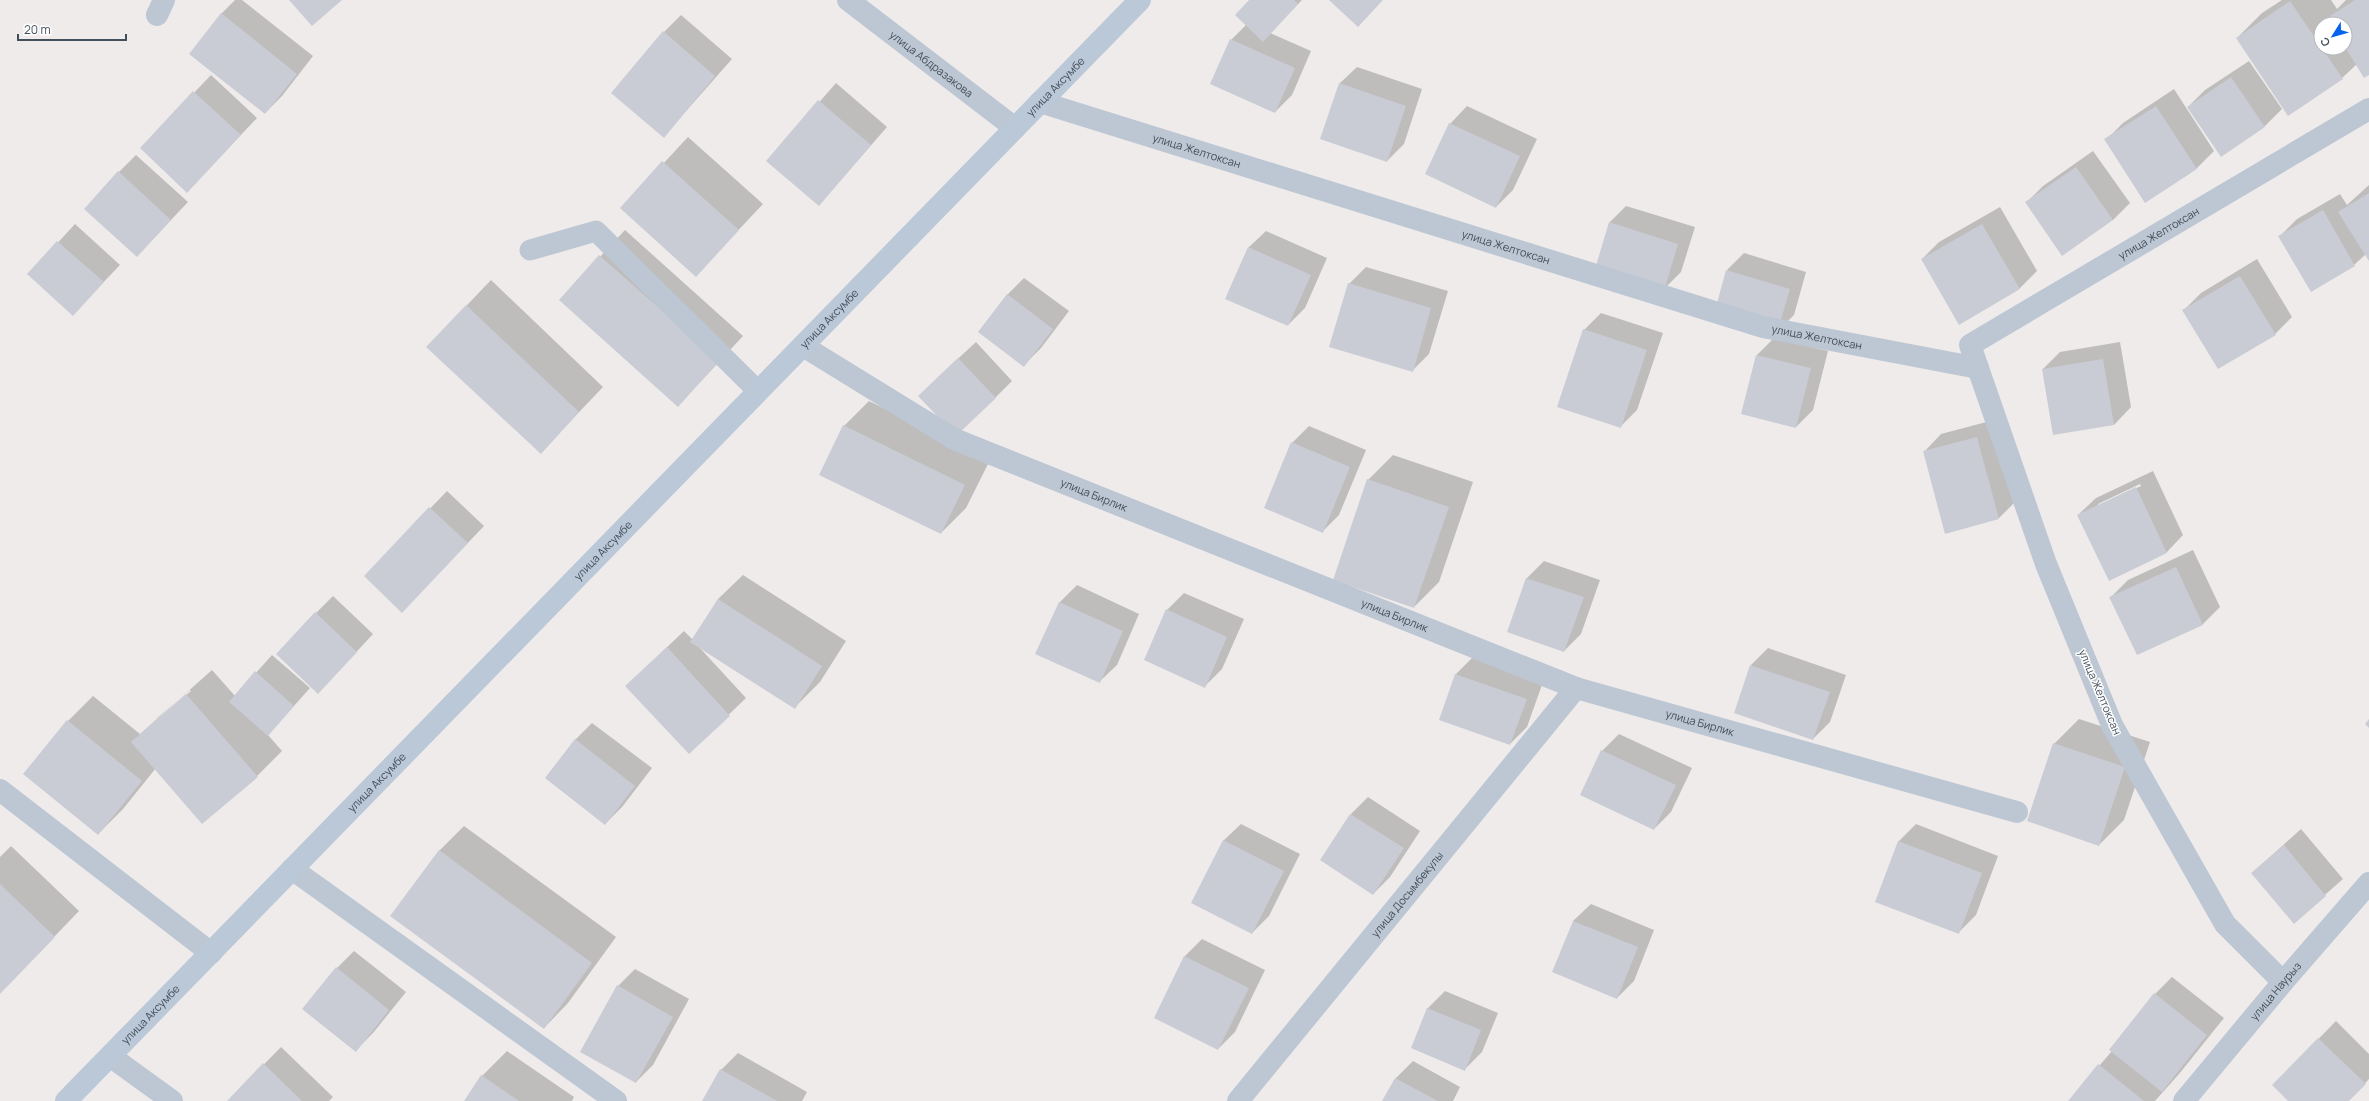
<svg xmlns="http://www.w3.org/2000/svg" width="2369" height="1101" viewBox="0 0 2369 1101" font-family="Manrope,sans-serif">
<rect width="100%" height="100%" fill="#efebeb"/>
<path fill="#0003" fill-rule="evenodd" d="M235,0H242L313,56L282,96L265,113L221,14Z
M1250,0H1302L1270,33L1311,51L1292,95L1275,112L1231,40L1246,25Z
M2282,0H2331L2337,9L2346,0H2369V74L2357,64L2342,78L2237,38L2262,13ZM2321,24H2345V48H2321Z
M681,15L732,59L664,136V32Z
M2249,61L2282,109L2265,126L2188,107L2205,90Z
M1357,67L1422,89L1404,144L1387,161L1339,84Z
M211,75L257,118L204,174L141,148Z
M836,83L887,127L819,205L768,161Z
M2174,89L2214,151L2197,168L2145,202L2106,140L2123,123Z
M1467,106L1537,139L1513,190L1496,207L1450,124Z
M688,137L763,204L696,275L622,208Z
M2093,151L2130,203L2113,220L2026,203L2043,186Z
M136,155L188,202L137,256L119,172Z
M2369,185V259L2366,254L2354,265L2279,237L2297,219L2340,194L2347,205Z
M1626,206L1695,227L1681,272L1664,289L1609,223Z
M2000,207L2037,271L2020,288L1959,323L1922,259L1939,242Z
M75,224L120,265L73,314L29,274Z
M625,230L743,336L678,406L560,300Z
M1266,231L1327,258L1305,308L1288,325L1248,248Z
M1744,253L1806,272L1794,315L1777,332L1727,270Z
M2257,259L2292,317L2275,334L2184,310L2201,293Z
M1366,267L1448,291L1429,354L1412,371L1349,284Z
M1024,278L1069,311L1041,348L1024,365L1007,295Z
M491,280L603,387L541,452L428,346Z
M1601,313L1663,333L1637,410L1620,427L1584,330Z
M1774,338L1828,351L1813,410L1796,427L1757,355Z
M976,342L1012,381L995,398L936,379Z
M2120,342L2131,407L2114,425L2043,369L2060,352Z
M869,401L990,460L966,508L941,533L844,426Z
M1994,420L2016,501L1999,518L1945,532L1924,452L1941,434Z
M1309,426L1366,450L1339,515L1322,532L1292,443Z
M1393,455L1473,482L1439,582L1414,607L1368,480Z
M2153,471L2183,535L2166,553L2078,515L2096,498ZM2140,484L2141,486L2098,506V504Z
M447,491L484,526L419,594L365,576Z
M2193,550L2220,607L2203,624L2137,654L2111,597L2128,580Z
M1544,561L1600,580L1581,634L1564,651L1509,632L1527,578Z
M743,575L846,641L820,682L795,707L699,647L746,698L689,753L644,669L684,631L693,640L718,599Z
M1077,585L1139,614L1117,665L1099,682L1037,653L1060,602Z
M1184,593L1244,619L1222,669L1205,686L1167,610Z
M333,596L373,634L335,675L316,613Z
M1768,648L1846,675L1830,722L1813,739L1751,665Z
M272,655L310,688L268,735L282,751L257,776L202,822L156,768L123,809L98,834L68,721L93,696L140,734L212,670L235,696ZM190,690L191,691L158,719L157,718Z
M1473,657L1543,682L1527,727L1510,744L1440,719L1456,674Z
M2079,719L2150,742L2124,820L2099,845L2054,744Z
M592,723L652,768L622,807L605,824L575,740Z
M1619,734L1692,768L1671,812L1654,829L1602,751Z
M1368,797L1420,831L1390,877L1373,894L1321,860L1351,814Z
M1241,824L1300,854L1269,916L1252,933L1223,841Z
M1916,824L1998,856L1976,915L1959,932L1877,901L1899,841Z
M464,826L616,937L568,1003L544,1028L439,851Z
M2301,829L2343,879L2294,922L2252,873Z
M11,846L79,911L0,993V857Z
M1591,904L1654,930L1634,981L1617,998L1573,921Z
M1202,939L1265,970L1235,1032L1218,1049L1155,1017L1185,956Z
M354,951L406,992L373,1033L356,1050L337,968Z
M635,969L689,999L653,1065L636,1082L618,986Z
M2172,977L2224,1018L2179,1074L2155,1101H2069L2112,1051L2110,1049L2155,994Z
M1445,991L1498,1013L1482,1052L1465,1069L1412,1048L1428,1008Z
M2336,1021L2369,1054V1079L2348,1101H2290L2273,1085Z
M281,1047L333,1097L329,1101H228Z
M507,1051L574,1097L572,1101H465L482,1076Z
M738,1053L807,1092L802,1101H703L721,1070Z
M1413,1061L1460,1087L1453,1101H1384L1396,1078Z"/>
<path fill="#c9ccd4" d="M289,0H342L312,26Z
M1249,0H1294L1298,4L1263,42L1235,15Z
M1329,0H1383L1358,27Z
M2355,0H2369V75L2364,78L2345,47V24H2331L2327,18Z
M2290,1L2343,79L2288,116L2236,38Z
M221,13L297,74L265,114L189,54Z
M663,31L715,76L664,138L611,93Z
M1230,39L1295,68L1275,113L1210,84Z
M2231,77L2265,127L2221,157L2187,107Z
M1339,83L1406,106L1387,162L1320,139Z
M193,91L241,135L187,193L140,148Z
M818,100L871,145L819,206L766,161Z
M2156,106L2197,169L2145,203L2104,139Z
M1449,123L1520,156L1496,208L1425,174Z
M662,161L739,230L696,277L620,208Z
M2076,167L2113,220L2062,256L2025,202Z
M118,171L171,220L137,257L84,209Z
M2369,193V261L2338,212Z
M2323,210L2355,266L2311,292L2278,236Z
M1609,222L1678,244L1664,291L1595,269Z
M1982,224L2020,289L1959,325L1921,259Z
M57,241L104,282L73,316L27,274Z
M1248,247L1311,275L1288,326L1225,299Z
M599,255L719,361L678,407L559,300Z
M1726,270L1790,289L1777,333L1714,314Z
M2240,276L2276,335L2218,369L2182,310Z
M1348,283L1431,308L1413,372L1329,347Z
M1007,294L1053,329L1024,367L978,332Z
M466,305L579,412L541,454L426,347Z
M1583,329L1647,350L1621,428L1557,407Z
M1756,355L1811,368L1796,428L1741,414Z
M958,358L996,398L956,436L918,396Z
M2103,359L2114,425L2053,435L2042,369Z
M843,425L965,485L941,534L819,475Z
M1977,437L1999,519L1945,534L1923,451Z
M1291,442L1350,467L1323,533L1264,508Z
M1367,479L1449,507L1414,608L1333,580Z
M2136,487L2167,553L2109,581L2077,515Z
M429,507L468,543L402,613L364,576Z
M2176,567L2203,625L2137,655L2109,597Z
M1526,578L1584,597L1564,652L1507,632Z
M718,599L822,666L795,709L690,642Z
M1059,602L1123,631L1100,683L1035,654Z
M1166,609L1227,637L1205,688L1144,660Z
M315,612L357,652L318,694L276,654Z
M667,647L730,716L689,754L625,686Z
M1750,665L1830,692L1813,740L1734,713Z
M255,671L294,706L268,736L229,702Z
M1455,674L1527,699L1510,745L1439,720Z
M186,694L258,777L202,824L131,742Z
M2369,719V728L2365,724Z
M67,720L142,781L98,835L23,774Z
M575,739L635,786L605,825L545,778Z
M2053,743L2125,767L2099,846L2027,821Z
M1601,750L1676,785L1654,830L1580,795Z
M1350,814L1404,848L1373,895L1320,860Z
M1223,840L1284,871L1252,934L1191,903Z
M1898,841L1982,873L1959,934L1875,902Z
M2284,845L2326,896L2294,924L2251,873Z
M439,850L592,963L544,1029L390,916Z
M0,884L55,937L0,994Z
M1573,921L1638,947L1617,999L1552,972Z
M1184,956L1249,988L1218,1050L1154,1018Z
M336,967L389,1010L356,1052L302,1009Z
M617,985L673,1017L636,1083L580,1052Z
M2154,993L2207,1035L2162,1092L2109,1050Z
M1427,1008L1481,1030L1465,1071L1411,1048Z
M2318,1038L2366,1084L2349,1101H2288L2272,1085Z
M263,1063L302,1101H227Z
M2098,1064L2144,1101H2068Z
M720,1069L777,1101H702Z
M481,1075L519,1101H464Z
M1395,1078L1438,1101H1382Z"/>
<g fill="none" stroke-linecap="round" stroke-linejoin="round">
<path stroke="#bcc7d3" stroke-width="21" d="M530,250L596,231L758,391"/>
<g stroke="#bcc7d3" stroke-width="22">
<path id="s1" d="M848,0L1015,128"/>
<path d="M157,15L164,0"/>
<path id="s2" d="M1040,102L1763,327L1978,368"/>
<path id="s3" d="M803,346L954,439L1576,688L2017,812"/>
<path d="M0,790L211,953"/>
<path d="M292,869L616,1101"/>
<path id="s4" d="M2283,982L2225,924L2112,725L2046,564L1970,345L2369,109"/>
<path d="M110,1056L172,1101"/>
<path id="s5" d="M1238,1101L1576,688"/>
<path id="s6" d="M2184,1101L2283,982L2369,883"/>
</g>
<path stroke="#bbc8d7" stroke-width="22" id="s7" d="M66,1101L1140,0"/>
</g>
<g text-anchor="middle" stroke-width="3" stroke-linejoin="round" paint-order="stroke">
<g font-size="11" fill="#424e5a" stroke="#fff">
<text dy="4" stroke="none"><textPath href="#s1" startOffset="105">улица Абдразакова</textPath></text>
<text dy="4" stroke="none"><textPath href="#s7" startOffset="1417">улица Аксумбе</textPath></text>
<text dy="4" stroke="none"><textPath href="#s2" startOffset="164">улица Желтоксан</textPath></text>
<text dy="4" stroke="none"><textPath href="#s4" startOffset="936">улица Желтоксан</textPath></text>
<text dy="4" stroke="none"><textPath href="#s2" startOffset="488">улица Желтоксан</textPath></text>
<text dy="4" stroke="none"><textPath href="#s7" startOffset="1093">улица Аксумбе</textPath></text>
<text dy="4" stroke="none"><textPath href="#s2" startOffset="812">улица Желтоксан</textPath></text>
<text dy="4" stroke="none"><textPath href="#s3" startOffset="328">улица Бирлик</textPath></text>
<text dy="4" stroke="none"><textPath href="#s7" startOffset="769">улица Аксумбе</textPath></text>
<text dy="4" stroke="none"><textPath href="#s3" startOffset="652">улица Бирлик</textPath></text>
<text transform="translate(2100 692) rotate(67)" y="4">улица Желтоксан</text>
<text dy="4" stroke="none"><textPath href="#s3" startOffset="976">улица Бирлик</textPath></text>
<text dy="4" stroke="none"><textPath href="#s7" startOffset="445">улица Аксумбе</textPath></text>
<text dy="4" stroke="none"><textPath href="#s5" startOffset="267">улица Досымбекулы</textPath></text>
<text dy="4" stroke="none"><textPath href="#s6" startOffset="143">улица Наурыз</textPath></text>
<text dy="4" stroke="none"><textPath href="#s7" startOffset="121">улица Аксумбе</textPath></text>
</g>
</g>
<g transform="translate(2333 36) rotate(233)"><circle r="19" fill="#ffffff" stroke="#b3b8bd"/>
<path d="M0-3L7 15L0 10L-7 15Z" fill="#0663ed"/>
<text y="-6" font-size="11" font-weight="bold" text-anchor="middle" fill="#424e5a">С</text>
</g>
<path d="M18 34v6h108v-6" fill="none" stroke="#424e5a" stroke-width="2"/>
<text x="24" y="34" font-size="12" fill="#424e5a" stroke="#ffffff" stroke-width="3" paint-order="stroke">20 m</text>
</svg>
